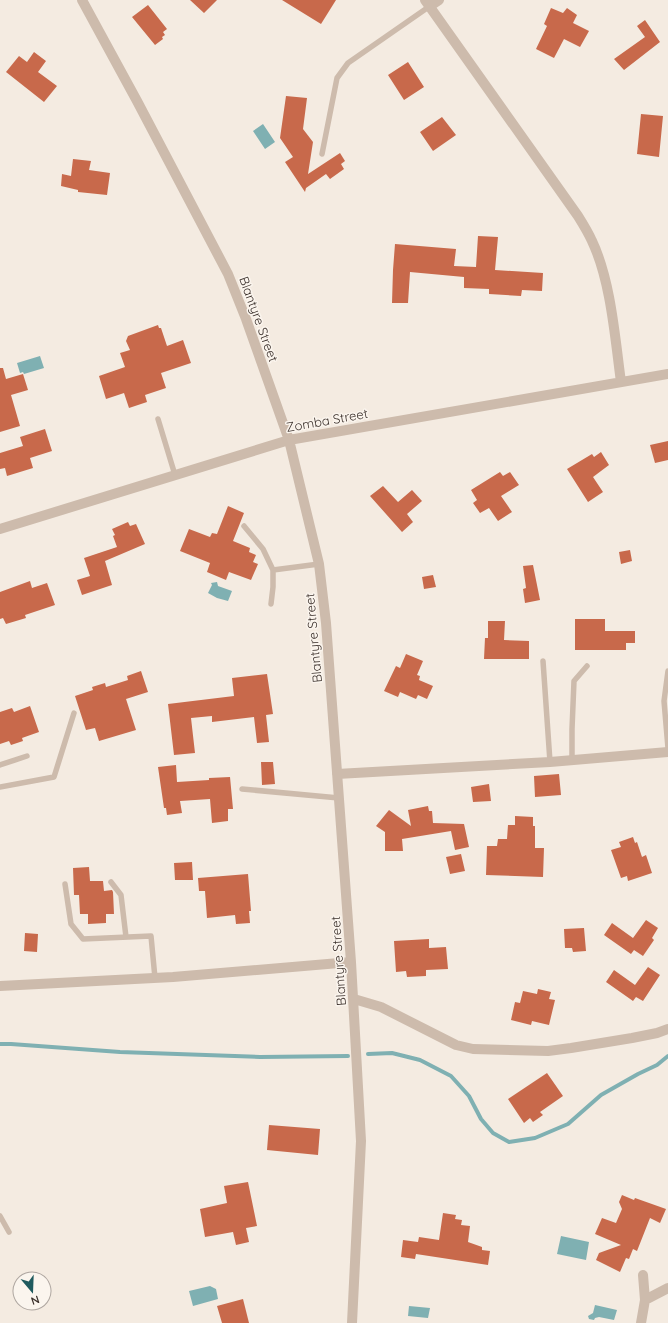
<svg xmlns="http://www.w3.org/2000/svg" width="668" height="1323" viewBox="0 0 668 1323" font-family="Quicksand,sans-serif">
<rect width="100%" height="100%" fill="#f4ebe1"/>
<path fill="#7fb0b2" d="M263,124L275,142L265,149L253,131Z
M40,356L44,368L24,374L23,372L20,373L17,363Z
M217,582L218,586L232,591L228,601L217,598L208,593L212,585L211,583Z
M561,1236L589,1242L586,1260L557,1254Z
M210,1286L216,1289L218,1299L193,1306L189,1291Z
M595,1305L617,1310L614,1320L599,1317L595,1318L594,1320L589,1319L588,1316L593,1313Z
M409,1306L430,1308L428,1318L408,1316Z"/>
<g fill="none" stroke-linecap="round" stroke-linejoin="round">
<path stroke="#7fb0b2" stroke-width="4" d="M0,1044H11L120,1052L260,1057L348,1056
M368,1054L392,1053L420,1060L451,1076L469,1096L481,1119L493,1133L509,1142L535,1138L568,1124L601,1095L638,1074L657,1065L668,1056"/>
</g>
<path fill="#c8694b" d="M190,0H217L204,13Z
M282,0H336L321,24Z
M148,5L167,29L163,32L165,35L162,37L163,39L155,45L132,17Z
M551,8L563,13L567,8L577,15L573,23L589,31L580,47L564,39L554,58L536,49L547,26L544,24Z
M645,20L660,42L624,70L614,59L645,37L637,26Z
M34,52L46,61L38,72L57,86L44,102L6,72L19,56L27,62Z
M408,62L424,87L404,100L388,75Z
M286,96L307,98L303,129L313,142L308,174L340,153L345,161L341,164L344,169L330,179L326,174L306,188L305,192L285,162L293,157L280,138Z
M641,114L663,116L659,157L637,154Z
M442,117L456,135L433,151L420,132Z
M73,159L91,161L89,170L110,173L107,195L78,192V190L61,186L62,174L71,176Z
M478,236L498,237L495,270L543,273L542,291L522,290L521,296L489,294V289L464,288V277L410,272L408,303H392L393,270L395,244L456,249L454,266L476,267Z
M158,325L159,328H161L167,346L183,340L191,363L161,373L166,388L145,395L147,402L129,408L124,393L106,399L99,376L125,367L120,353L130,350L126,341L128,336Z
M0,368H3L6,379L23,374L28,390L11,395L20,426L0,432Z
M45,429L52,451L30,458L33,468L7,476L5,468L0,469V453L23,446L20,437Z
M668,441V460L655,463L650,445Z
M601,452L609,465L593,477L603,492L588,502L567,469L592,454L594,457Z
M500,472L503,476L510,472L519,485L501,496L512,512L498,521L489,508L480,513L473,503L477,500L471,490Z
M383,486L398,502L412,490L422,501L407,514L413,522L402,532L370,496Z
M228,506L244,513L233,541L250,548L249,552L256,555L253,562L258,564L251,580L229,572L226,580L207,572L210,563L180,551L189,529L210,537L212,533L217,534Z
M128,522L130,526L136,524L145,544L105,561L112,585L82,595L77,580L90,576L84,558L117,547L113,536L115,535L112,529Z
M630,550L632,561L621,564L619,552Z
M533,565L540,600L525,603L523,589L526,588L523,566Z
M433,575L436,587L424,589L422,577Z
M30,581L32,588L47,583L55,605L25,615L26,618L6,624L3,618L0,619V592Z
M575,619H605V631H635V643H626V650H575Z
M488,621H505L504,640L529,641V659H484L485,638H488Z
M406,654L423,661L417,675L420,676L419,680L433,686L427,699L418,695L416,699L400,692L398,697L384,691L396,666L400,668Z
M141,671L148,692L126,699L136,730L99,741L95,728L86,730L75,696L93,690L92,687L105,683L106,687L128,680L127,676Z
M267,674L273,714L266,715L269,742L257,743L254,717L212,722V716L191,718L195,753L174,755L168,704L234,696L232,678Z
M30,706L39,732L22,738L23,741L11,745L9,741L0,744V712L12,708L14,712Z
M261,762H273L275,784L262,785Z
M176,765L177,782L209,780V778L230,777L233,809H228V821L212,823L210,799L180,801L182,813L167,815L166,808H164L158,767Z
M559,774L561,795L535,797L534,776Z
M489,784L491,801L473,802L471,787Z
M428,806L429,811H432L433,823L464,824L469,847L455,850L451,831L402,839L403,851H385V832L376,826L389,810L411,826L408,810Z
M515,816L533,817V826H535V848H544L543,877L486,875L487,846H497L498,839H507L508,825H515Z
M633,837L635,843L637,842L642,857L646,855L652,873L628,881L627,876L621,878L611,850L621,847L619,842Z
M461,854L465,871L450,874L446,857Z
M192,862L193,880H175L174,863Z
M89,867L90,881H103L104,891L112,890L113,892L114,914H106V923L88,924V914H80L79,895H74L73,868Z
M248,874L251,911H249L250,923L236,924L235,915L207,918L205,891H199L198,878Z
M646,920L658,928L652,938L654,940L643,956L634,950L631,954L604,935L612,923L633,938Z
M584,928L586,951L573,952L572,948H565L564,929Z
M25,933L38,934L37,952L24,951Z
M429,939V948L446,947L448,969L426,970V976L407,977L406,971L396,972L394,941Z
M648,967L660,975L643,1001L636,997L633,1001L606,982L614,970L635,985Z
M538,989L551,992L549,999L555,1000L549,1025L532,1021L531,1025L511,1020L515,1002L520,1003L523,991L537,994Z
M547,1073L563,1096L540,1112L543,1115L533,1122L530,1118L524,1123L508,1099Z
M269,1125L320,1129L318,1155L267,1150Z
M248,1182L257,1226L246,1228L249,1242L236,1245L233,1232L205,1237L200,1209L227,1203L224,1186Z
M622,1195L634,1200L635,1198L666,1209L660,1223L650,1218L637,1251L633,1249L629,1259L626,1258L620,1272L596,1260L599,1253L621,1245L595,1234L602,1218L616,1223L622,1209L619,1202Z
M443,1213L456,1215L455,1219L462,1220L461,1225L470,1226L468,1242L482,1247V1250L490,1251L488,1265L416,1254L415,1259L401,1257L403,1240L418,1242L419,1237L439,1240Z
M243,1299L249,1323H222L217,1306Z"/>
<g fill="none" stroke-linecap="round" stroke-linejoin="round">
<path stroke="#cdbbac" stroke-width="5.5" d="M322,154L337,78L348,63L430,6
M158,419L175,475
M244,526L263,549L273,570L319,564
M271,604L273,587V570
M543,661L550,762
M668,671L664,701L668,748
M572,761V729L574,681L587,666
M0,765L27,756
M0,787L54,777L74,713
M242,789L339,798
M111,882L121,895L126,937
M65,884L71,924L83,939L151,936L155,978
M0,1216L9,1232"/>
<path stroke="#cdbbac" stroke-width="10" d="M82,0L137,101L228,274L246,319L289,440L319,564L326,623L351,962L361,1141L352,1323
M425,0L578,216C583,224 588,232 592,241C611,281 615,338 621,382
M430,6L439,0
M0,529L289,440L668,374
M337,774L550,762L668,752
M0,986L173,977L351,962
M354,999L381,1007L456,1045L473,1049L548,1051L571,1048L632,1038L657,1033L668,1029
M645,1300L668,1288
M641,1323L645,1300L643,1275"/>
</g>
<g text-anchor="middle" stroke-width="3" stroke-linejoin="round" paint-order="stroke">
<g font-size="13" fill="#3b302b" stroke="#fbf5ee">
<text transform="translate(259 319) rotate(70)" y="5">Blantyre Street</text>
<text transform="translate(327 420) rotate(-10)" y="5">Zomba Street</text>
<text transform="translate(313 638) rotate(-95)" y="5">Blantyre Street</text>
<text transform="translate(338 961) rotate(-94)" y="5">Blantyre Street</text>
</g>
</g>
<g transform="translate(32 1291) rotate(161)"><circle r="19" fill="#fbf5ee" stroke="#aea6a0"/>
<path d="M0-3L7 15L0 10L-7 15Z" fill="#1f5a5e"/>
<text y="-6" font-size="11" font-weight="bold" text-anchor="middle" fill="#3b302b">N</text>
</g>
</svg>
